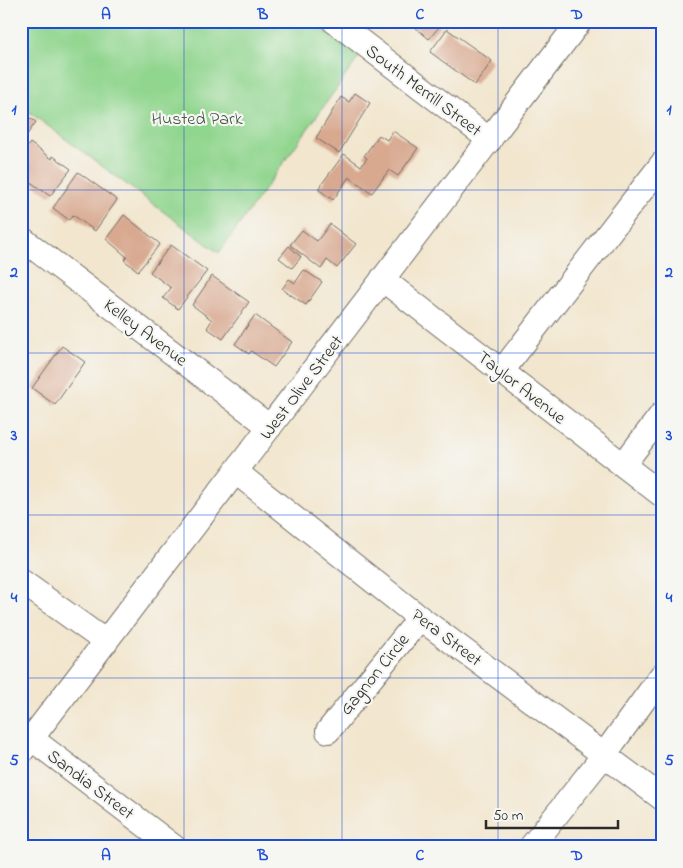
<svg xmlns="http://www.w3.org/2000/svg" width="683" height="868" viewBox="0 0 683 868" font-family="'Indie Flower',sans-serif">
<rect width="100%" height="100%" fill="#f6f6f2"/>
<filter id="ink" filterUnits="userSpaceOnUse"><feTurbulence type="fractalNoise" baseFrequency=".02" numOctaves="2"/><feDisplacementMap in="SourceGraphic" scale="10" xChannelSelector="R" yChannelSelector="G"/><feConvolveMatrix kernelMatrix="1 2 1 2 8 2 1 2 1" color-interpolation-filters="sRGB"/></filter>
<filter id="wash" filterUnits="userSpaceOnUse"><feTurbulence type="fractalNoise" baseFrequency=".0096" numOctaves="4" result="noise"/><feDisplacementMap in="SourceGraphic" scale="20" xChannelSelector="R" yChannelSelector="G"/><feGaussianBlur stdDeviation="1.12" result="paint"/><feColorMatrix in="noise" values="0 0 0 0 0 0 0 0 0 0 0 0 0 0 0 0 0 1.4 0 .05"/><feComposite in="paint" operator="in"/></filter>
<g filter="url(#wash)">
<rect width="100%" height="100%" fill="#f2e6ce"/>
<path fill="#91d68f" stroke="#5e805d" d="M21,21H312L359,57L219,253L21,106Z"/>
<g id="blocks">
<path fill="#d8a88f" d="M411,21H444L429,39L410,23Z
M447,29L492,61L475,85L430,52Z
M355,93L370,103L339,153L316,138L341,97L349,102Z
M21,112L36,122L21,143Z
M393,131L418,148L398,176L389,170L372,193L349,177L333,200L318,189L344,154L361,166L367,158L364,156L379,135L387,140Z
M30,143L52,159L53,156L71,169L50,196L29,181L23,189L21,187V155Z
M78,172L117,200L95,231L73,215L69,220L53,208Z
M124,215L160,244L138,271L124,260L127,257L106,239Z
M330,224L356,244L337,268L327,260L321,269L290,245L302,230L317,241Z
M171,245L207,271L178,309L163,298L171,288L150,272Z
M289,246L301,257L292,268L279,258Z
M304,270L322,282L306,305L282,289L289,279L295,283Z
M212,276L249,302L223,339L207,328L212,320L192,305Z
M21,292L29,298L21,308Z
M255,315L292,342L274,367L251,351L249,354L235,344Z
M21,317L26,321L21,328Z
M62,346L85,362L55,405L32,388Z"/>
</g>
</g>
<g filter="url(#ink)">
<use href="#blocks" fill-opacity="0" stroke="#716c64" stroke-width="1"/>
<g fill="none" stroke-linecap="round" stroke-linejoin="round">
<g stroke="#716c64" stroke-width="26">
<path id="minor" d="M334,21L490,140
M21,238L270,427
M382,279L662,495
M502,371L662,164
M623,465L662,414
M236,472L420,618L662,798
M21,581L106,642
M328,731L420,618
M32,739L174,847
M21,752L580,21
M531,847L604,755L662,675"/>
</g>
<use href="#minor" stroke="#fff" stroke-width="24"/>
</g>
</g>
<path fill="none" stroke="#1d4ed8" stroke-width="1" stroke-opacity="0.55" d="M184,21V847M342,21V847M498,21V847M21,190H662M21,353H662M21,515H662M21,678H662"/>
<g text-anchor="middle" stroke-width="4.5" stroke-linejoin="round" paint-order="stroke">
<g font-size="18" fill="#2b2b2b" stroke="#f6f6f2">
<text transform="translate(424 90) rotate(37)" y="6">South Merrill Street</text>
<text transform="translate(146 332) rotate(37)" y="6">Kelley Avenue</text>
<text transform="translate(301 387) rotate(-53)" y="6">West Olive Street</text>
<text transform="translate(522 387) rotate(38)" y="6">Taylor Avenue</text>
<text transform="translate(447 637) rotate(37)" y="6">Pera Street</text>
<text transform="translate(374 674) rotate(-51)" y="6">Gagnon Circle</text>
<text transform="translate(91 784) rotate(37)" y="6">Sandia Street</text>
</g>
<g font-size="18" fill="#445644" stroke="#f6f6f2">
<text x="197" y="124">Husted Park</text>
</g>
</g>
<rect width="683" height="868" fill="none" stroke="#f6f6f2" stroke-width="55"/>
<path d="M486 820v8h132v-8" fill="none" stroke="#2b2b2b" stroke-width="2.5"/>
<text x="493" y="820" font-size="15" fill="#2b2b2b" stroke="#f6f6f2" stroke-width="4" paint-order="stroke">50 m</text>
<rect x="28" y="28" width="628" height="812" fill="none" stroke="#1d4ed8" stroke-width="2"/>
<g font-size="16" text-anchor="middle" font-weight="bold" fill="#1d4ed8">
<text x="106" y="19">A</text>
<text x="263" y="19">B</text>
<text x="420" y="19">C</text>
<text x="577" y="19">D</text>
<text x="14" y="114">1</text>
<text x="669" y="114">1</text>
<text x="14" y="277">2</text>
<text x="669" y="277">2</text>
<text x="14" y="440">3</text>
<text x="669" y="440">3</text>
<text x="14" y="602">4</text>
<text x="669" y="602">4</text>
<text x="14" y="765">5</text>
<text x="669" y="765">5</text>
<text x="106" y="860">A</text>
<text x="263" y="860">B</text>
<text x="420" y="860">C</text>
<text x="577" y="860">D</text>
</g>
</svg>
